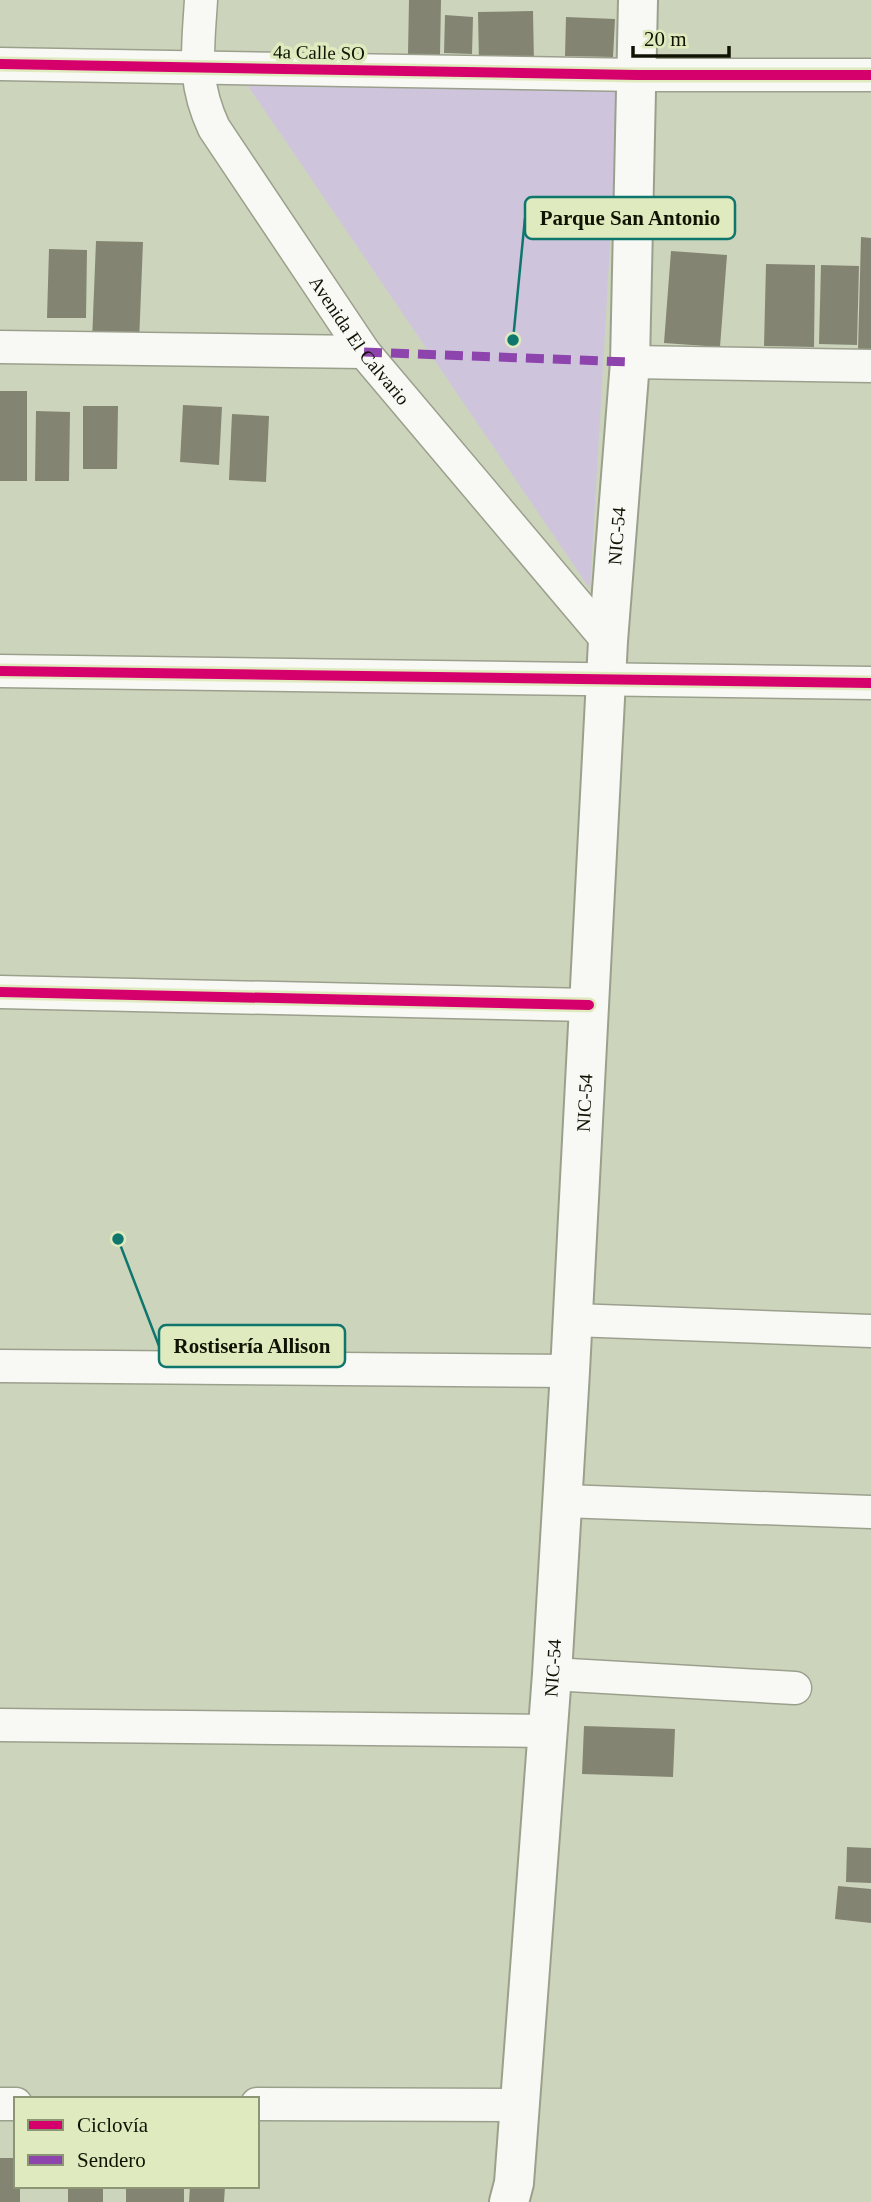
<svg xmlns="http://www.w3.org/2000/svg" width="871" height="2202" viewBox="0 0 871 2202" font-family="Georgia,serif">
<rect width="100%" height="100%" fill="#cdd4bc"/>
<path fill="#cec5dd" d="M246,83L619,91L590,589Z"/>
<path fill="#838572" d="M409,0H441L440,55L408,54Z
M533,11L534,64H479L478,12Z
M445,15L473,17L472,54L444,53Z
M566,17L615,19L613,57L565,56Z
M861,237L871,238V350H858Z
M96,241L143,242L139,343L92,341Z
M49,249L87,250L86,318H47Z
M671,251L727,255L720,347L664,343Z
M766,264L815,265L814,347L764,346Z
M821,265L859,266L857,345L819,344Z
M0,391H27V481H0Z
M183,405L222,407L219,465L180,462Z
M83,406H118L117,469H83Z
M36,411L70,412L69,481H35Z
M232,414L269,416L266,482L229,480Z
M584,1726L675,1729L673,1777L582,1774Z
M847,1847L871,1848V1883L846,1882Z
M838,1886L871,1889V1923L835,1919Z
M0,2158H16V2186H20V2202H0Z
M68,2186H103V2202H68Z
M126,2186H184V2202H126Z
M190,2186H225L224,2202H189Z"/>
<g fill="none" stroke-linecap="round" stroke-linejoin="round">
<g stroke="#9ba08d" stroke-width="35">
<g id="minor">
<path id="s1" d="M201,0C198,50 192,81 214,128L364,352L608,641"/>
<path d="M0,64L637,75H871"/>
<path d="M0,347L364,352"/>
<path d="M630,362L871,366"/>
<path d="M0,671L871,683"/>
<path d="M0,992L589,1005"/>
<path d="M573,1320L871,1331"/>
<path d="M0,1366L570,1371"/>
<path d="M563,1501L871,1512"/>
<path d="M552,1674L795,1688"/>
<path d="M0,1725L548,1731"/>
<path d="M0,2104H16"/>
<path d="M257,2104L520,2105"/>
</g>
</g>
<g stroke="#9ba08d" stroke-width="42">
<g id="secondary">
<path id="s2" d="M509,2202L514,2183L552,1674L570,1371L608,641L630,362L638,0"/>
</g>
</g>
<use href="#minor" stroke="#f8f9f5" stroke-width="32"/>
<use href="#secondary" stroke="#f8f9f5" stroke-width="38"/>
<path stroke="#8e44ad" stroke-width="9" stroke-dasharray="18 9" stroke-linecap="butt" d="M364,352L630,362"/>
<g stroke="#dfebbe" stroke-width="15">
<path id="cycleway" d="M0,64L637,75H871
M0,671L871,683
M0,992L589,1005"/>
</g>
<use href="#cycleway" stroke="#d6006c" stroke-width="10"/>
</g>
<g text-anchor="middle" stroke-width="7" stroke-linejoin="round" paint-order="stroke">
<g font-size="19" fill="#101304" stroke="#dfebbe">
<text transform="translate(319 52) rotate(1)" y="7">4a Calle SO</text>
<text dy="7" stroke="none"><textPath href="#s1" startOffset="388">Avenida El Calvario</textPath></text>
<text dy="7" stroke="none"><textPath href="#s2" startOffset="1670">NIC-54</textPath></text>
<text dy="7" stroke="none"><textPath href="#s2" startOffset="1102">NIC-54</textPath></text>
<text dy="7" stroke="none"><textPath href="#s2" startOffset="536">NIC-54</textPath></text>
</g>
</g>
<path fill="none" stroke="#0f766e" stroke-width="2.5" d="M513 340L525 218M118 1239L159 1346"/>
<g fill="#0f766e" stroke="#dfebbe" stroke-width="2.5">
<circle cx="513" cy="340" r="7"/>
<circle cx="118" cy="1239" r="7"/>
</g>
<g fill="#dfebbe" stroke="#0f766e" stroke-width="2.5">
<rect x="525" y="197" width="210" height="42" rx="7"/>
<rect x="159" y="1325" width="186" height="42" rx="7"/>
</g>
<g font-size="21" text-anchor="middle" font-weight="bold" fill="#101304">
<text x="630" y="225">Parque San Antonio</text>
<text x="252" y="1353">Rostisería Allison</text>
</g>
<rect x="14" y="2097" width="245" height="91" fill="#dfebbe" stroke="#8c9574" stroke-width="2"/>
<rect x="28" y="2120" width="35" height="10" fill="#d6006c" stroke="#8c9574" stroke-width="2"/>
<text x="77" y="2132" font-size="21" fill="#101304">Ciclovía</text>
<rect x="28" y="2155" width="35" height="10" fill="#8e44ad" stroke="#8c9574" stroke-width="2"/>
<text x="77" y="2167" font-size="21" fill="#101304">Sendero</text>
<path d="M633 46v10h96v-10" fill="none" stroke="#101304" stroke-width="3.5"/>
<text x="644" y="46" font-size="21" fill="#101304" stroke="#dfebbe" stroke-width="5" paint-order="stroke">20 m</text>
</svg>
